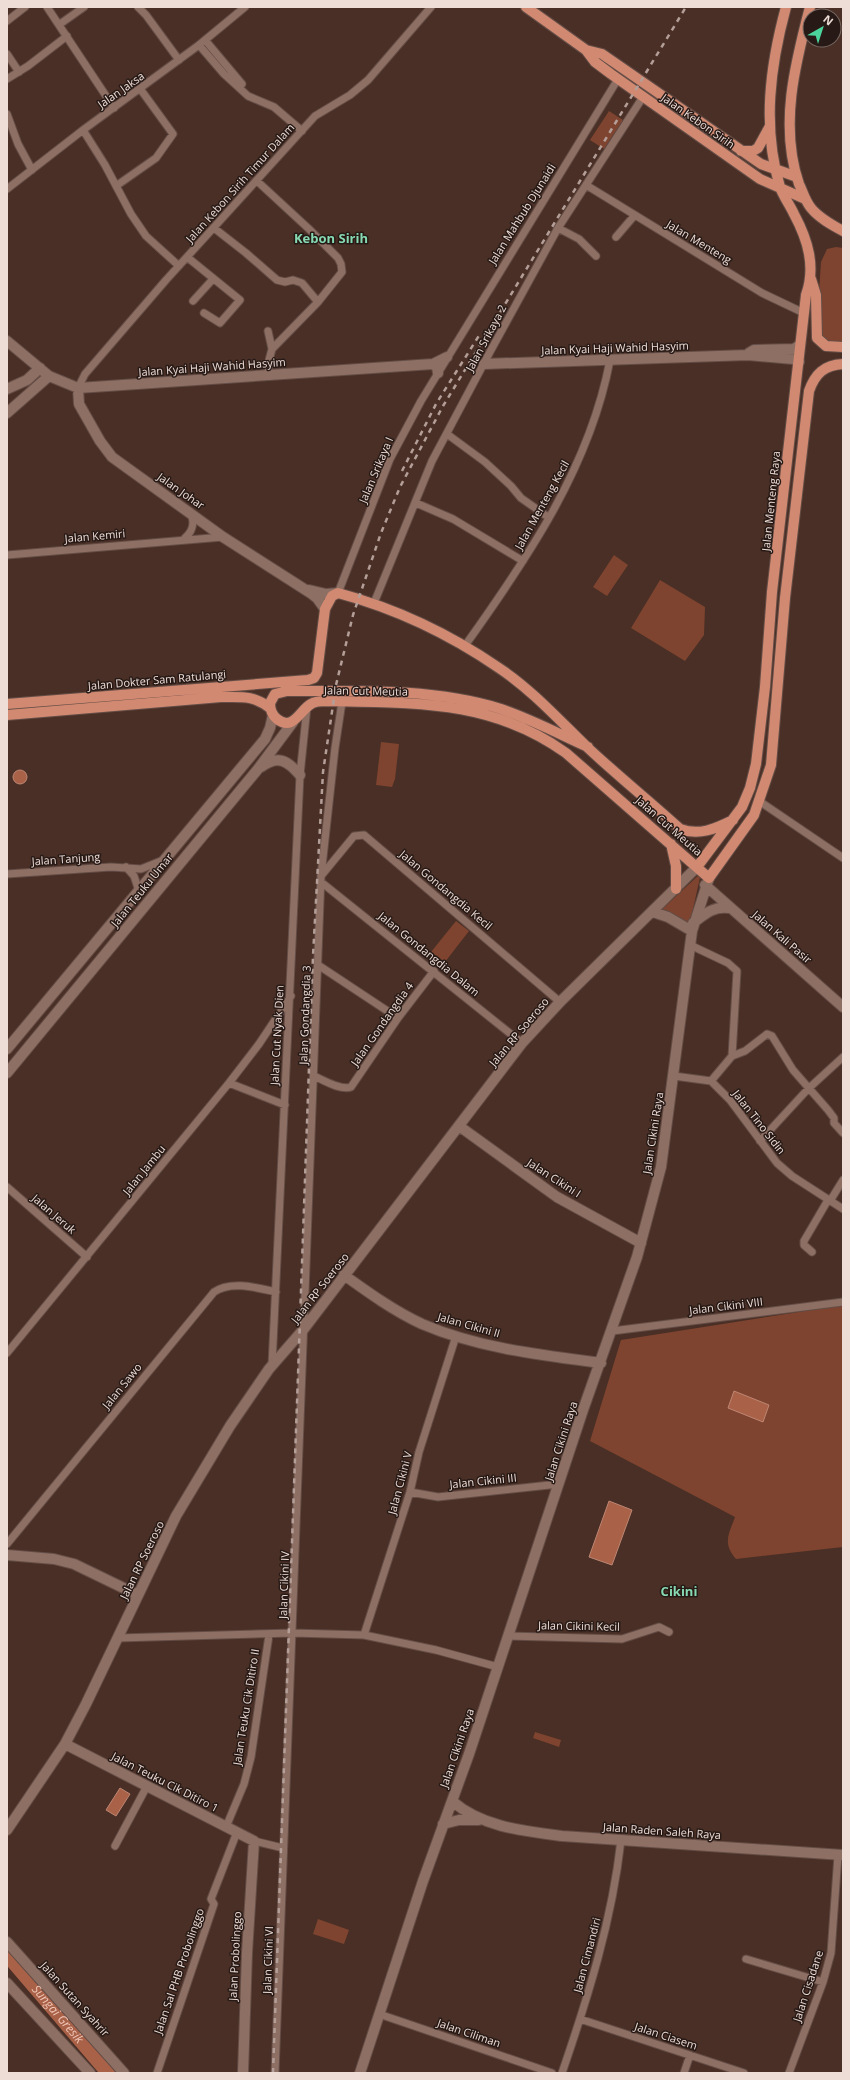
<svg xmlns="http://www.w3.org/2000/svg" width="850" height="2080" viewBox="0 0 850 2080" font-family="'Open Sans',sans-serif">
<rect width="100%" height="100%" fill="#492f25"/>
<path fill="#7e4430" d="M609,111L623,120L604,149L590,140Z
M836,247L843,248V344L828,343L822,339L817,321L821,262L827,249Z
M614,555L628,565L607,596L593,587Z
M660,580L705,607L704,635L685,661L631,628Z
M381,742L399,744L395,779L392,787L376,785Z
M701,873L689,927L660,911Z
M456,921L469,931L445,962L431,952Z
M843,1305V1547L736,1559C722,1543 729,1534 735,1517L590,1441L621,1340Z
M535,1732L561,1740L559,1747L533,1738Z
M318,1919L349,1930L344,1944L313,1934Z"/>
<path fill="#a96148" stroke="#be8673" d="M13 777a7 7 0 1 1 14 0a7 7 0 1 1-14 0Z
M734,1391L769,1405L763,1422L728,1408Z
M609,1501L632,1510L612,1565L589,1557Z
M120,1788L130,1794L116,1816L106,1810Z"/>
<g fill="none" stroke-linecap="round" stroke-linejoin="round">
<path stroke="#a96148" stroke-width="14" id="s1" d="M7,1955L108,2073"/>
<g stroke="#644d46" stroke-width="9">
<path id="street" d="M47,7L114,108
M138,7L146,15L179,60
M7,21L25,7
M60,24L84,7
M205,40L242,84
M199,45L224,74L248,96L274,107L302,131
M7,54L19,72
M7,79L28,66L67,36
M7,114L18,144L32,170
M83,130L105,165L131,214L146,236L179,266
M257,181L309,229L338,258L341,264L342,272L318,302L272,349L268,364L269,375
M586,185L762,293L804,313
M116,186L156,158L173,134L141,90
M7,189L83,130L199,45L245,7
M214,228L246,253L277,280L285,282L293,280L302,283L318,302
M558,228L579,239L596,256
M616,237L634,216
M187,257L240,300L220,323L204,313
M193,301L213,279
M268,331L272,349
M78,388L85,374L166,280L315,116L350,95L368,80L431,7
M447,434L485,462L511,486L521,498L548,517
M416,503L453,519L523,561
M185,538C192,532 195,523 191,514
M7,555L223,537
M338,593L390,459L421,401L618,79
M374,603L432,461L491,350L558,228L643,97
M464,647C527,559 590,467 610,360
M759,801L843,858
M126,867L134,876L139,891
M7,874L111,867L141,869L161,861
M321,876L354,836L364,835L560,1002
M321,882L522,1043
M690,945L728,963L737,971L732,1056
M318,965L398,1018
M314,1076C323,1080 341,1091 351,1087L398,1018L434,971
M674,1076L711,1081L730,1100L777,1163L792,1176L843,1209
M711,1081L732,1056L745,1051L767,1034L772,1036L793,1070L828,1110L834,1118V1123L843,1133
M229,1083L285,1105
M760,1141L808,1089L843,1057
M7,1187L87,1257
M830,1201L843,1180
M812,1252L804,1245V1241L828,1200
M612,1331L843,1302
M7,1353L229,1083L259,1044L291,996
M272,1365L300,775L307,707
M410,1492L438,1497L559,1484
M7,1544L214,1292C231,1280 258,1288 276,1292
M364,1635L410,1492L419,1452L456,1336
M508,1636L622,1639L659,1627L669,1632
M118,1638L293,1633L364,1635L436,1650L498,1667
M226,1827L244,1784L251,1757L269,1635
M254,1841L283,1848
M115,1846L147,1786
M746,1959L823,1982
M379,2014L552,2073
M580,2019L744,2073
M157,2073L214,1904L211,1899L237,1832
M275,2073L321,876L335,748L342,702
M562,2073C588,1997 612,1921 621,1840
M684,2073L690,2055
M789,2073L823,1982L831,1953L838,1855"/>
</g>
<g stroke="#644d46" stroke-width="12">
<path id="secondary" d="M7,341L49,376L78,388L433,364L447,357
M749,353L754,350L794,349L800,345
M433,364L437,367L438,373
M484,364L748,355L793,359L799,362
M78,388L79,404L100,441L112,457L223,537L312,594L317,598L325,609
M7,389L27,380L40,368
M7,413L49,376
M309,590L326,594L338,593
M261,767C278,755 287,760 300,775
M705,885L843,1007
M653,912L668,917L692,931
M693,923C705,914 713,906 729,908
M7,1049L265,739L270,728L273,715
M7,1073L258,769L293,722
M459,1126L557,1197L641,1243
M344,1275C369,1293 394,1311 422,1324C478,1348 540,1355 601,1363
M7,1555L54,1559L74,1564L138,1595
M65,1744L254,1841L247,1953L243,2073
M452,1801C482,1827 523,1831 562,1836L843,1855
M443,1824L459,1820H479
M7,1830L65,1744L86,1704L176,1516L230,1426L269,1369L303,1330L522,1043L560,1002L697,867
M7,1942L124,2073
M7,1983L90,2073
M360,2073L423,1881L469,1754L583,1410L637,1257L661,1167L692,931L709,878"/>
</g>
<g stroke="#644d46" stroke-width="12">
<path id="primary" d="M526,7L586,50L595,62L611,74L760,179L805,199
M810,7C795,64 779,126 799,184C803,192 805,201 811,208C819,218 832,225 843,231
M586,50L602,54L761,164L797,177
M741,151H753L758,148L770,126
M811,279L816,295L817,338L826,346L843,347
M7,704L308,680L314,678L317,673L325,609L332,596L338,593C394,608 451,635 499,668C532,690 559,720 587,747C617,775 649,801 680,829C699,836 715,829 733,820
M7,715L221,697C242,697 253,695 270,708
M588,747C559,734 531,719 501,709C433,688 357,691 287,691L275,694L270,703C270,709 272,715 277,719C293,732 300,710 311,704C315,701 321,701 326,701C413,703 491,699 566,753L709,878L754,815L771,765L785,598L809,391C815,374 824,365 843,364
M671,844L676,866V889
M697,867L742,807L750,788L756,764L765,687L772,592L806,295C816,267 808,240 794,214C790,205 783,196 780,187C762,127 770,66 786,7"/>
</g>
<use href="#street" stroke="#8e6f64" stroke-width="7"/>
<use href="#secondary" stroke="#8e6f64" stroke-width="10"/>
<use href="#primary" stroke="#d18971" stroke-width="10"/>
<path stroke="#b49f98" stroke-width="2.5" stroke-dasharray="5 5" stroke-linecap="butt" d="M402,471L436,404L480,334
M273,2073L313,956L323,772L336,685L353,615L381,533L400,487L443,406L686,7"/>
</g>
<g text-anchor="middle" stroke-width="3" stroke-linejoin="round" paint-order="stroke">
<g font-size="11" fill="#eedcd6" stroke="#271a16">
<text transform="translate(121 90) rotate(-35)" y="4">Jalan Jaksa</text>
<text transform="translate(698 121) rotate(35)" y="4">Jalan Kebon Sirih</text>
<text transform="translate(240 183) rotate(-48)" y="4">Jalan Kebon Sirih Timur Dalam</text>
<text transform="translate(522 214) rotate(-58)" y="4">Jalan Mahbub Djunaidi</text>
<text transform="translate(699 242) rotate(31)" y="4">Jalan Menteng</text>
<text transform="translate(486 338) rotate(-62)" y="4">Jalan Srikaya 2</text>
<text transform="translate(615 348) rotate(-2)" y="4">Jalan Kyai Haji Wahid Hasyim</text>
<text transform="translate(212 367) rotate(-4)" y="4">Jalan Kyai Haji Wahid Hasyim</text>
<text transform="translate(376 470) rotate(-67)" y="4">Jalan Srikaya I</text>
<text transform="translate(181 491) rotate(35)" y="4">Jalan Johar</text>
<text transform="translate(771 501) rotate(-84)" y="4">Jalan Menteng Raya</text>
<text transform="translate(542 505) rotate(-61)" y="4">Jalan Menteng Kecil</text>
<text transform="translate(95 536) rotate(-5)" y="4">Jalan Kemiri</text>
<text transform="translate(157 680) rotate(-5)" y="4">Jalan Dokter Sam Ratulangi</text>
<text transform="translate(366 691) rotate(1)" y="4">Jalan Cut Meutia</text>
<text transform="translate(669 826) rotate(41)" y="4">Jalan Cut Meutia</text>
<text transform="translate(66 859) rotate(-4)" y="4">Jalan Tanjung</text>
<text transform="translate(142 890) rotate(-51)" y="4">Jalan Teuku Umar</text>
<text transform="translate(446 890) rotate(40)" y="4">Jalan Gondangdia Kecil</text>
<text transform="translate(782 937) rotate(41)" y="4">Jalan Kali Pasir</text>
<text transform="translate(429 954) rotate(39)" y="4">Jalan Gondangdia Dalam</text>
<text transform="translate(305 1015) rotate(-88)" y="4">Jalan Gondangdia 3</text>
<text transform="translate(382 1024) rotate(-55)" y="4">Jalan Gondangdia 4</text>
<text transform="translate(519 1032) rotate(-50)" y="4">Jalan RP Soeroso</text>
<text transform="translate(277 1035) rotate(-87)" y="4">Jalan Cut Nyak Dien</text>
<text transform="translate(759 1122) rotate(52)" y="4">Jalan Tino Sidin</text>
<text transform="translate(653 1133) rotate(-81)" y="4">Jalan Cikini Raya</text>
<text transform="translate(144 1170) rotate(-51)" y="4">Jalan Jambu</text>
<text transform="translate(554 1178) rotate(33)" y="4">Jalan Cikini I</text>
<text transform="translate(54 1214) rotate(41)" y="4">Jalan Jeruk</text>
<text transform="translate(320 1288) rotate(-52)" y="4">Jalan RP Soeroso</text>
<text transform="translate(726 1306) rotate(-7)" y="4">Jalan Cikini VIII</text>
<text transform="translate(469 1325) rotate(16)" y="4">Jalan Cikini II</text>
<text transform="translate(122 1386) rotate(-51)" y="4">Jalan Sawo</text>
<text transform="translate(561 1441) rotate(-72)" y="4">Jalan Cikini Raya</text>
<text transform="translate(483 1481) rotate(-6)" y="4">Jalan Cikini III</text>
<text transform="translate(400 1483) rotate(-75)" y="4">Jalan Cikini V</text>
<text transform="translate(142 1560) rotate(-64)" y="4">Jalan RP Soeroso</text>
<text transform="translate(284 1585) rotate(-88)" y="4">Jalan Cikini IV</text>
<text transform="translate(579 1626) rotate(1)" y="4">Jalan Cikini Kecil</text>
<text transform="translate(246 1707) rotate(-81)" y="4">Jalan Teuku Cik Ditiro II</text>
<text transform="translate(457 1748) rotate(-71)" y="4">Jalan Cikini Raya</text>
<text transform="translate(165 1782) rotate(27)" y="4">Jalan Teuku Cik Ditiro 1</text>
<text transform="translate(662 1831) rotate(4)" y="4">Jalan Raden Saleh Raya</text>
<text transform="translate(587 1955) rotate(-75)" y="4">Jalan Cimandiri</text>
<text transform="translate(235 1956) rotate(-87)" y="4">Jalan Probolinggo</text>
<text transform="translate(268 1960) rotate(-88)" y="4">Jalan Cikini VI</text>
<text transform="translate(179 1971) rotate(-71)" y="4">Jalan Sal PHB Probolinggo</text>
<text transform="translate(808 1986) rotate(-72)" y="4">Jalan Cisadane</text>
<text transform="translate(75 1999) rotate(48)" y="4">Jalan Sutan Syahrir</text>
<text transform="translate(469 2033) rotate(19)" y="4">Jalan Ciliman</text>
<text transform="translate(666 2036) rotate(18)" y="4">Jalan Ciasem</text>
</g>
<g font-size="12" font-style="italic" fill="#f1c7b8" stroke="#271a16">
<text dy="4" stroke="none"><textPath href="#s1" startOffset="78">Sungai Gresik</textPath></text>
</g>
<g font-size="13" font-weight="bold" fill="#86d9b1" stroke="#271a16">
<text x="331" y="243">Kebon Sirih</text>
<text x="679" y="1596">Cikini</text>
</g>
</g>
<rect width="850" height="2080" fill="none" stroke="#eedcd6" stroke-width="16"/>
<g transform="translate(822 28) rotate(39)"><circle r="19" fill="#271a16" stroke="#776863"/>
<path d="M0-3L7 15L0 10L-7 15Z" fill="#4bd49b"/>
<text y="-6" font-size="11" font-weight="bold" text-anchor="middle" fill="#eedcd6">N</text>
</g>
</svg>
